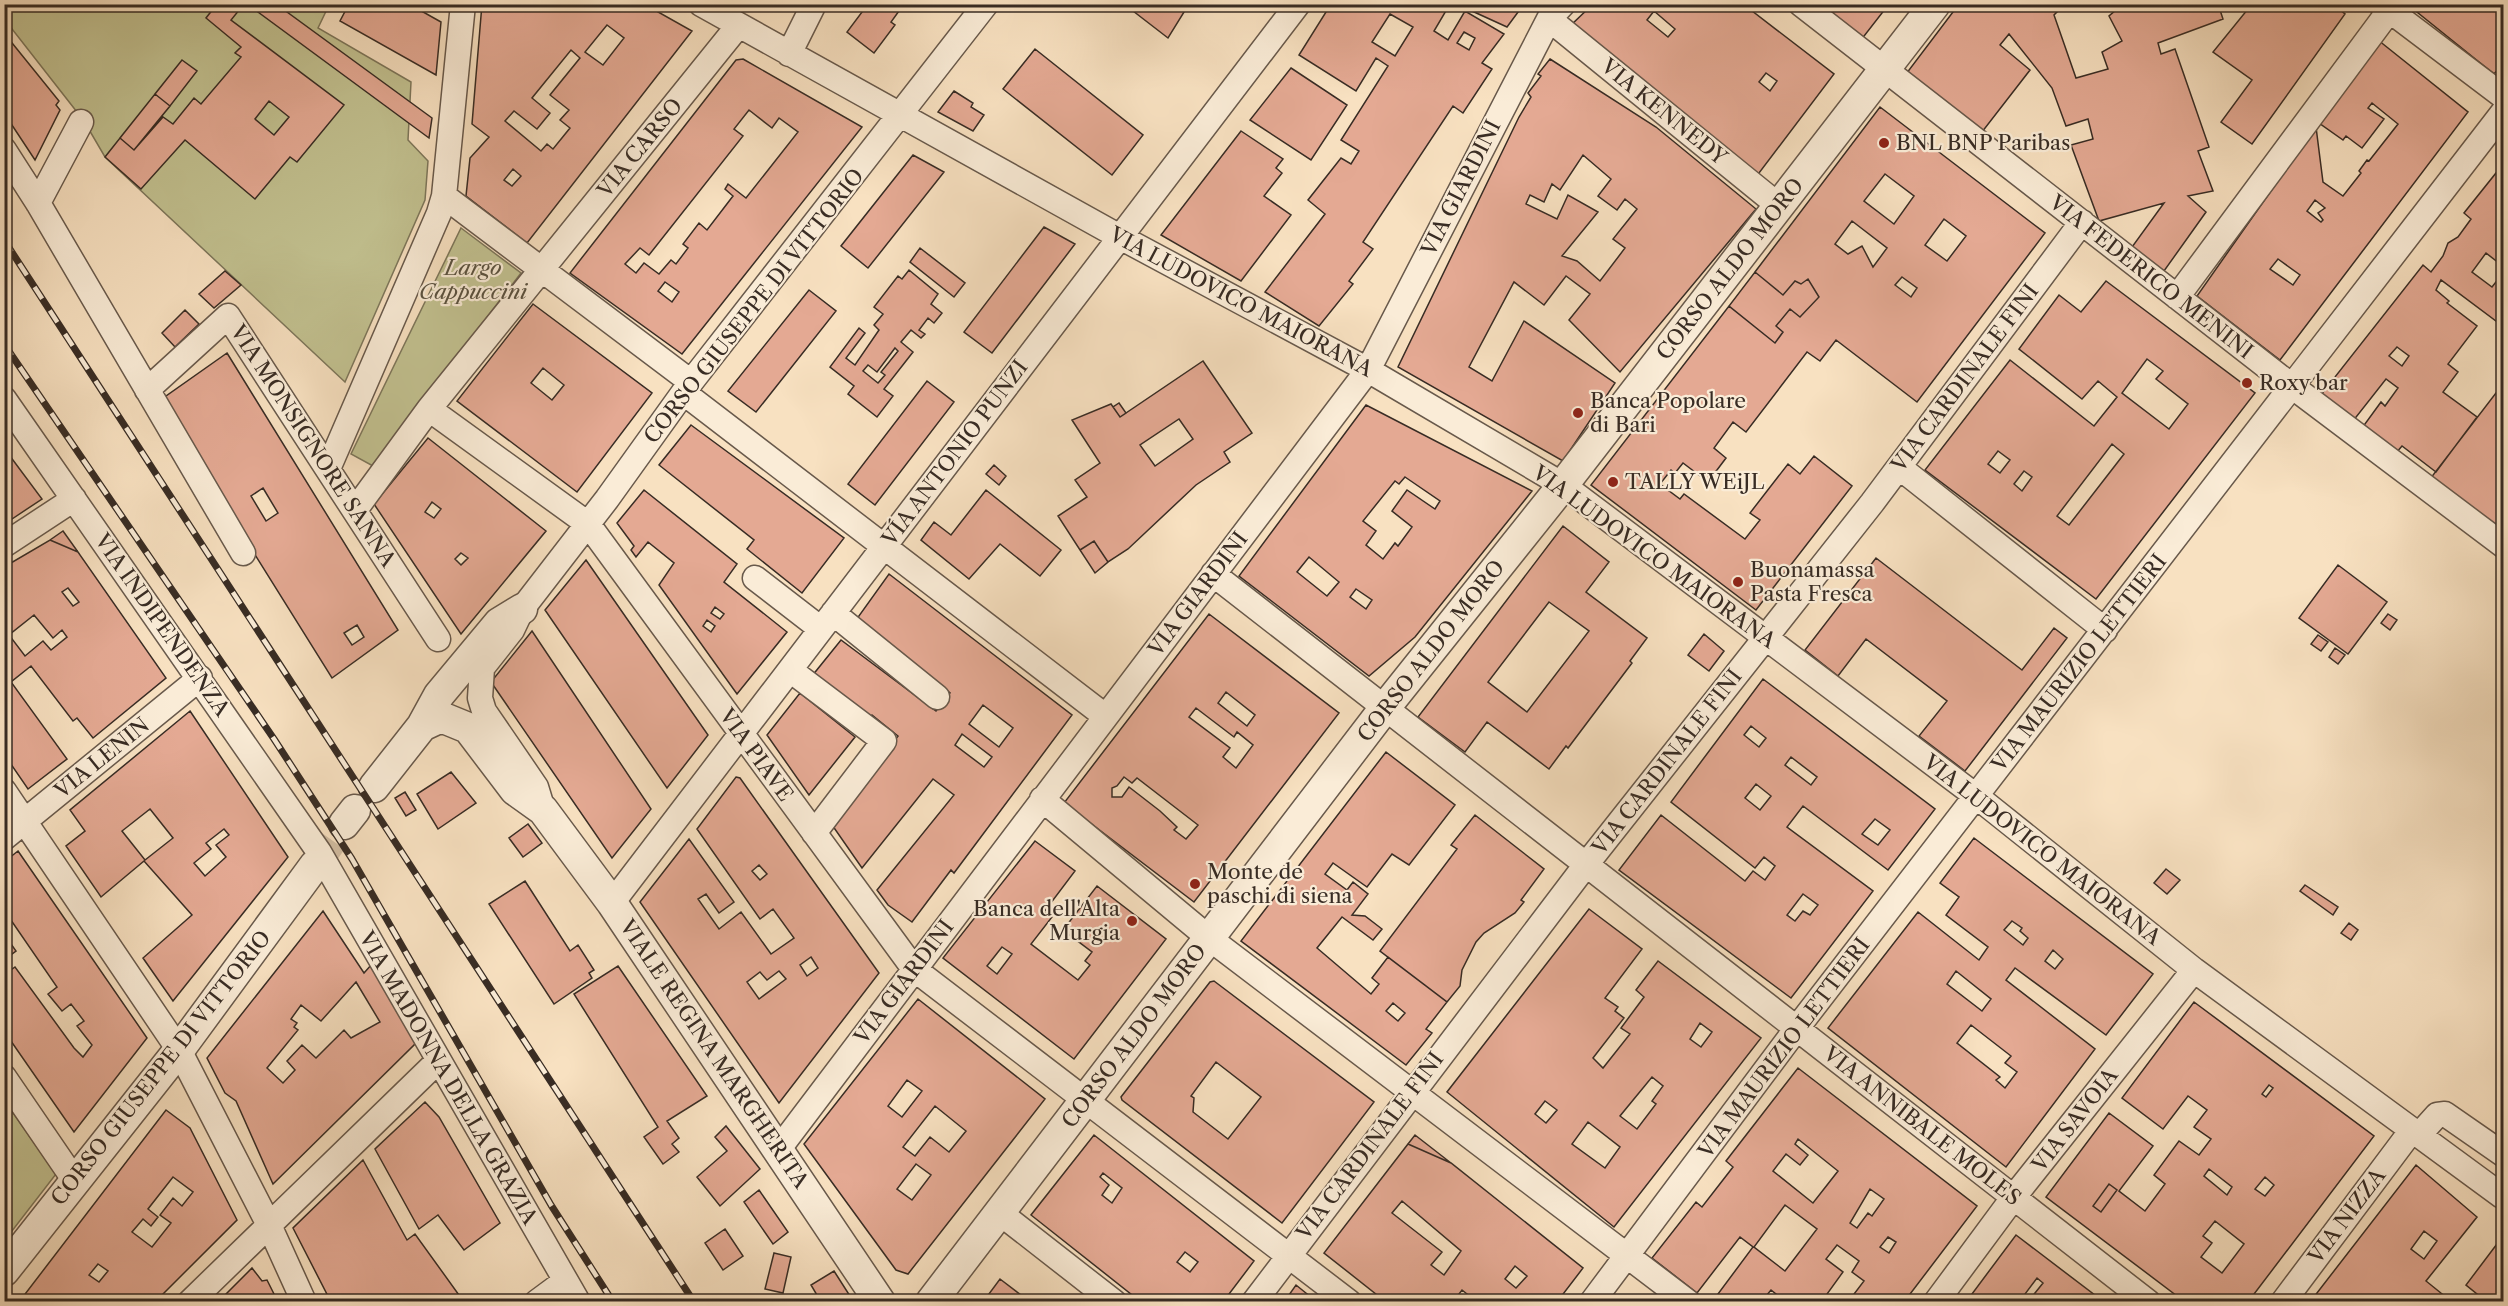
<svg xmlns="http://www.w3.org/2000/svg" width="2508" height="1306" viewBox="0 0 2508 1306" font-family="'Libre Caslon Text',serif">
<rect width="100%" height="100%" fill="#f8e1c1"/>
<filter id="stains"><feTurbulence type="fractalNoise" baseFrequency=".00333" numOctaves="4"/><feColorMatrix values="0 0 0 0 .2 0 0 0 0 .09 0 0 0 0 .02 0 0 0 .5 -.17"/></filter>
<radialGradient id="worn" r=".72"><stop offset=".6" stop-color="#630" stop-opacity="0"/><stop offset="1" stop-color="#630" stop-opacity=".3"/></radialGradient>
<path fill="#c2c190" stroke="#7d765a" stroke-width="1.5" d="M5,4L329,5L318,28L411,82L408,140L428,161L425,200L345,382L105,157L84,121L5,20Z
M461,228L521,273L373,466L351,454Z
M4,1100L56,1174L5,1240H4Z"/>
<path fill="#e4a993" stroke="#382c24" stroke-width="1.5" fill-rule="evenodd" d="M217,4H244L231,20L344,105L297,162L290,157L255,199L185,140L141,189L105,157L120,138L134,150L163,117L173,124L194,98L201,104L241,57L235,53L241,47L206,18ZM269,101L289,117L274,135L255,119Z
M247,4H276L432,118L429,138Z
M349,4H409L441,22L436,75L340,21Z
M482,4H644L692,31L527,243L466,196L470,158L489,137L472,124ZM607,25L624,38L603,65L585,52ZM571,50L580,58L550,95L569,110L560,120L570,128L553,149L547,144L541,151L505,121L514,111L537,129L550,113L532,98ZM513,169L521,176L512,186L504,180Z
M868,4H904L891,22L895,25L874,53L847,32Z
M1124,4H1189L1168,38Z
M1331,4H1450L1434,31L1448,40L1465,11L1504,34L1482,63L1492,69L1463,113L1453,106L1363,242L1373,249L1349,281L1353,284L1319,326L1265,292L1325,214L1308,200L1341,158L1351,164L1359,151L1341,140L1388,66L1376,58L1356,91L1299,55ZM1390,14L1413,27L1395,56L1372,42ZM1464,32L1475,38L1469,50L1457,43Z
M1475,4H1524L1507,27L1472,11Z
M1593,4H1743L1834,74L1756,177L1568,28ZM1654,11L1675,29L1668,37L1647,20ZM1766,73L1777,81L1770,91L1759,82Z
M1814,4H1889L1861,40Z
M1959,4H2065L2054,15L2076,78L2108,69L2102,52L2122,41L2109,16L2117,9L2114,4H2218L2223,19L2158,43L2161,54L2175,49L2209,147L2198,151L2213,191L2188,196L2206,212L2164,271L2132,247L2164,203L2099,221L2071,145L2093,139L2088,119L2066,126L2052,88L2009,34L2000,45L2030,70L1982,132L1906,74Z
M2252,4H2333L2345,14L2252,144L2221,122L2252,80L2213,52Z
M2407,4H2504V62L2494,74Z
M4,33L59,101L56,105L60,110L35,160L4,113Z
M2378,40L2468,112L2280,360L2197,296L2316,127L2323,182L2343,196L2361,173L2359,171L2367,160L2369,161L2398,124L2372,103L2368,108L2384,119L2362,148L2346,136L2343,140L2319,123ZM2315,200L2325,208L2318,213L2323,220L2321,222L2307,211ZM2278,259L2300,275L2293,285L2270,269Z
M1035,49L1143,135L1112,175L1003,89Z
M743,59L862,127L682,354L570,273L736,60ZM749,110L772,128L779,118L798,132L746,198L728,184L725,189L733,196L707,230L699,223L683,244L688,248L676,264L671,260L659,274L644,263L636,273L625,264L640,248L649,255L743,136L734,129ZM665,282L679,292L672,302L658,291Z
M1550,59L1656,127L1756,209L1620,372L1569,320L1590,294L1566,276L1544,305L1514,282L1469,367L1492,381L1524,321L1615,383L1563,461L1398,367L1519,117L1531,97L1528,93L1541,76L1538,74ZM1583,155L1611,179L1598,196L1617,210L1625,199L1637,209L1613,239L1625,248L1600,281L1577,261L1562,256L1598,212L1568,195L1557,219L1526,204L1530,195L1544,202L1552,184L1560,190Z
M182,60L197,71L170,106L155,94Z
M1291,68L1347,105L1311,160L1250,120Z
M954,91L973,103L971,107L984,115L973,131L938,112Z
M155,94L170,106L134,150L120,138Z
M1880,107L2045,233L1917,402L1836,340L1820,361L1807,352L1746,432L1733,422L1714,448L1726,458L1708,482L1683,463L1675,473L1671,470L1660,484L1680,499L1684,494L1745,539L1760,520L1750,513L1788,464L1800,474L1814,456L1852,486L1756,610L1591,485L1729,306L1775,343L1783,332L1776,326L1790,309L1800,317L1819,297L1808,279L1801,284L1795,281L1783,295L1755,272ZM1885,174L1914,196L1894,224L1864,201ZM1944,219L1966,236L1947,261L1925,245ZM1852,221L1887,248L1873,267L1862,246L1848,254L1835,244ZM1902,277L1917,288L1911,297L1895,285Z
M1241,131L1283,159L1276,168L1282,173L1264,196L1291,215L1241,281L1161,235Z
M913,155L944,172L868,268L841,246Z
M2504,163V267L2486,253L2472,272L2492,287L2504,272V327L2441,280L2436,290L2449,301L2447,303L2477,326L2448,364L2458,372L2443,392L2477,417L2436,472L2402,446L2396,453L2362,428L2381,402L2385,406L2398,388L2386,379L2353,421L2320,396L2423,265L2431,272L2443,256L2448,243L2458,237L2471,219L2464,213ZM2397,347L2409,356L2402,366L2389,356Z
M1044,227L1075,244L992,353L964,332Z
M920,248L965,283L954,297L910,262Z
M909,270L938,294L931,304L942,313L934,323L928,318L919,330L925,334L921,338L911,330L901,342L913,352L884,389L893,396L877,417L848,394L854,386L830,367L859,328L865,333L846,358L855,365L879,330L874,325L883,314L874,307L898,276L902,279ZM895,348L898,351L881,372L885,375L878,383L863,371L868,365L877,372Z
M225,271L241,285L214,308L199,294Z
M1755,272L1783,295L1795,281L1801,284L1808,279L1819,297L1800,317L1790,309L1776,326L1783,332L1775,343L1729,306Z
M2106,281L2255,393L2096,599L1925,470L2010,360L2094,426L2117,397L2098,381L2082,399L2019,349L2059,295L2081,312ZM2147,359L2163,371L2156,379L2188,404L2169,429L2122,393ZM2112,444L2124,454L2069,525L2057,516ZM1998,451L2010,460L2000,473L1988,464ZM2024,471L2032,477L2022,491L2014,484Z
M809,290L836,311L756,412L728,391Z
M533,304L652,393L577,492L457,401ZM543,368L564,385L552,400L531,383Z
M185,310L199,324L175,347L162,333Z
M227,353L398,630L332,678L159,401ZM263,488L278,513L266,521L251,496ZM357,625L364,637L352,645L344,633Z
M1203,361L1252,433L1224,452L1230,462L1196,485L1128,549L1108,562L1094,541L1080,550L1058,516L1087,497L1075,480L1100,463L1072,420L1111,404L1120,417ZM1179,419L1193,439L1155,466L1140,445Z
M927,381L954,402L875,505L848,484Z
M2499,389L2504,393V534L2430,479Z
M1119,403L1126,413L1120,417L1113,407Z
M1366,405L1532,491L1415,637L1369,676L1239,576ZM1405,477L1440,501L1435,509L1407,490L1392,511L1412,527L1398,546L1395,543L1383,559L1366,545L1376,531L1363,521L1395,481L1399,484ZM1309,557L1339,582L1327,596L1297,572ZM1356,589L1372,600L1366,609L1350,597Z
M691,425L844,538L802,593L747,549L754,540L659,465Z
M428,438L546,531L461,634L374,504ZM432,502L441,509L434,518L425,512ZM461,553L468,558L461,565L455,559Z
M4,448L42,499L9,521L4,519Z
M994,465L1006,476L999,485L986,474Z
M644,490L737,564L724,582L787,632L737,694L659,585L674,563L648,542L636,557L631,550L634,546L617,523ZM715,607L724,614L720,619L711,613ZM707,620L715,626L711,632L703,626Z
M986,490L1061,550L1040,576L1000,544L969,579L921,540L934,522L951,535Z
M1563,526L1609,562L1586,592L1647,638L1630,661L1632,663L1568,748L1566,746L1549,769L1487,722L1465,752L1418,717ZM1549,602L1589,631L1527,712L1488,682Z
M63,531L78,552L50,540Z
M50,540L78,552L166,678L93,738L77,718L73,721L31,666L11,682L67,759L28,789L4,754V567ZM68,588L79,602L73,606L62,592ZM34,615L53,638L62,630L67,637L51,650L43,641L25,656L9,635Z
M1094,541L1108,562L1095,573L1080,550Z
M1876,558L2022,670L2054,628L2067,638L1965,771L1919,736L1947,701L1866,639L1838,676L1805,650Z
M586,560L708,735L667,788L545,610Z
M2338,565L2387,602L2348,654L2299,618Z
M889,574L1072,715L954,873L951,870L912,922L888,905L877,890L954,795L933,779L862,868L830,822L898,736L872,715L868,720L812,676L841,640L936,711L950,693L856,620ZM983,705L1013,728L999,747L969,724ZM962,734L992,757L984,767L955,745Z
M1209,614L1339,713L1194,902L1064,803ZM1226,692L1255,715L1247,726L1218,703ZM1196,708L1234,737L1237,732L1253,745L1236,768L1223,757L1230,748L1189,717ZM1124,777L1132,783L1137,778L1198,825L1186,839L1174,830L1177,827L1160,811L1129,787L1122,797H1112V788L1117,786Z
M2388,614L2397,620L2390,630L2381,623Z
M532,631L651,809L612,858L491,682Z
M1704,634L1724,651L1709,671L1688,655Z
M2318,635L2328,642L2321,651L2311,644Z
M2335,648L2345,655L2338,664L2329,657Z
M1763,679L1935,809L1888,870L1803,806L1787,827L1873,891L1791,998L1619,870L1661,815L1745,881L1753,871L1765,880L1775,866L1764,857L1755,868L1671,802ZM1751,726L1766,738L1759,747L1744,735ZM1791,757L1817,777L1811,785L1785,765ZM1756,784L1771,796L1760,810L1745,798ZM1875,819L1890,830L1878,845L1862,834ZM1803,894L1818,905L1810,915L1803,911L1795,921L1787,915Z
M800,693L855,737L809,795L767,735Z
M190,711L288,857L173,1001L143,958L192,915L144,861L101,897L66,846L85,831L70,810ZM150,809L173,838L145,860L122,831ZM224,829L229,835L216,845L226,857L205,876L194,863L211,849L206,843Z
M1386,752L1455,805L1409,865L1392,854L1367,887L1333,863L1325,874L1347,890L1353,882L1368,894L1352,915L1365,916L1382,929L1373,940L1342,917L1317,948L1371,994L1379,984L1372,978L1388,957L1447,1002L1426,1029L1432,1033L1406,1065L1241,941ZM1393,1003L1405,1013L1398,1021L1386,1011Z
M451,772L476,803L438,829L417,794Z
M736,777L740,778L879,973L779,1103L640,902L689,839L734,902L719,913L706,894L698,899L719,929L741,912L771,954L794,938L773,909L760,919L697,829ZM759,865L767,874L760,880L752,871ZM811,957L818,968L807,976L800,965ZM779,971L786,979L759,999L747,982L760,972L767,980Z
M405,792L416,810L406,816L395,798Z
M1475,815L1544,869L1521,900L1524,902L1515,913L1484,933L1476,942L1462,970L1460,986L1447,1002L1380,951L1457,849L1451,845Z
M528,824L542,843L523,857L509,838Z
M1974,838L2153,974L2106,1035L2015,968L2006,980L2095,1049L2006,1167L1828,1028L1918,912L1979,960L1988,947L1946,915L1959,897L1940,883ZM2012,921L2022,928L2020,931L2028,938L2023,945L2004,930ZM2053,950L2063,959L2055,969L2045,961ZM1956,971L1991,999L1982,1011L1947,984ZM1971,1025L2011,1056L2005,1063L2017,1072L2005,1088L1996,1080L2000,1077L1957,1043Z
M1035,841L1075,871L1044,912L1052,917L1031,944L1078,980L1090,965L1085,961L1092,952L1063,930L1097,886L1166,939L1074,1059L943,958ZM1002,947L1012,954L997,974L987,966Z
M18,851L147,1038L74,1132L4,1031V975L15,967L74,1048L83,1057L92,1045L77,1026L84,1021L71,1004L62,1011L48,994L57,987L4,910V862Z
M2166,869L2180,880L2167,894L2154,883Z
M525,881L570,951L578,945L594,970L589,973L592,978L554,1004L489,904Z
M2305,885L2338,907L2333,915L2300,891Z
M1589,909L1642,949L1605,998L1618,1007L1615,1011L1624,1018L1593,1058L1603,1068L1630,1034L1621,1028L1644,997L1636,990L1658,961L1761,1038L1614,1227L1447,1092ZM1700,1023L1712,1032L1701,1047L1690,1039ZM1652,1077L1663,1086L1652,1101L1656,1104L1637,1129L1620,1116ZM1545,1101L1557,1110L1546,1123L1535,1114ZM1588,1122L1620,1147L1605,1168L1572,1144Z
M323,911L364,973L372,964L417,1042L273,1184L236,1101L225,1093L207,1058ZM356,982L380,1022L351,1038L344,1030L316,1058L302,1045L287,1061L295,1070L283,1083L267,1068L298,1030L294,1027L297,1023L291,1019L301,1005L321,1021Z
M2349,923L2358,930L2351,940L2341,933Z
M4,934L16,951L4,960Z
M618,966L707,1096L667,1121L679,1138L672,1144L679,1152L663,1164L644,1137L658,1127L574,994Z
M1214,981L1374,1102L1282,1223L1122,1100L1121,1097L1210,982ZM1216,1062L1261,1097L1228,1139L1193,1112L1194,1098L1191,1096Z
M918,999L1045,1099L908,1274L896,1270L804,1144ZM907,1080L922,1091L902,1117L888,1106ZM935,1106L966,1131L949,1152L930,1137L915,1156L903,1147ZM916,1164L931,1175L912,1200L897,1189Z
M2194,1002L2374,1136L2248,1302H2185L2046,1197L2109,1113L2153,1146L2119,1191L2145,1211L2165,1184L2154,1175L2179,1141L2199,1155L2211,1139L2194,1127L2207,1110L2188,1096L2163,1129L2122,1098ZM2269,1085L2273,1088L2266,1097L2262,1094ZM2209,1169L2232,1187L2227,1195L2204,1176ZM2265,1177L2274,1185L2265,1196L2255,1189ZM2109,1184L2117,1190L2101,1212L2093,1206ZM2215,1221L2244,1244L2222,1273L2201,1257L2212,1243L2203,1236Z
M1798,1068L1977,1206L1904,1302H1848L1864,1281L1852,1272L1859,1261L1837,1245L1826,1259L1843,1272L1827,1294L1837,1302H1779L1781,1298L1771,1290L1761,1302H1712L1753,1247L1740,1237L1697,1293L1652,1258L1696,1202L1702,1207L1733,1167L1726,1161ZM1798,1139L1838,1171L1813,1203L1773,1171L1786,1154L1800,1165L1808,1155L1795,1144ZM1870,1189L1884,1199L1872,1216L1868,1213L1857,1228L1850,1223ZM1785,1205L1817,1229L1785,1271L1754,1247ZM1888,1237L1896,1242L1889,1253L1880,1247Z
M425,1102L439,1117L500,1223L464,1250L438,1215L419,1229L375,1149Z
M166,1110L190,1128L237,1220L155,1302H19ZM173,1177L193,1192L182,1206L173,1198L160,1215L171,1223L152,1247L132,1232L143,1219L151,1226L158,1217L148,1209ZM98,1264L108,1271L99,1282L89,1275Z
M726,1126L760,1169L720,1206L697,1177L727,1151L715,1137Z
M1094,1135L1254,1261L1223,1302H1141L1031,1215ZM1103,1173L1122,1188L1112,1203L1102,1195L1109,1185L1100,1177ZM1185,1252L1198,1262L1190,1272L1177,1262Z
M1415,1135L1451,1163L1408,1144Z
M1408,1144L1451,1163L1583,1268L1557,1302H1477L1462,1290L1453,1302H1386L1324,1253ZM1402,1201L1461,1251L1444,1275L1431,1265L1442,1252L1392,1213ZM1515,1266L1527,1276L1516,1288L1505,1279Z
M363,1160L407,1240L415,1234L464,1302H331L293,1228Z
M2416,1165L2477,1217L2426,1281L2452,1302H2422L2416,1296L2411,1302H2310ZM2424,1231L2437,1241L2424,1259L2411,1249Z
M2109,1184L2117,1190L2101,1212L2093,1206Z
M759,1190L788,1232L773,1244L744,1202Z
M725,1229L743,1256L723,1270L705,1243Z
M2016,1235L2104,1302H1966ZM2037,1278L2043,1283L2031,1298L2025,1294Z
M2503,1236L2504,1302H2487L2466,1285Z
M774,1253L791,1257L783,1293L765,1289Z
M252,1268L262,1281L267,1280L275,1296L267,1302H218Z
M834,1271L850,1296L840,1302H821L811,1285Z
M1000,1279L1030,1302H983Z
M1296,1285L1317,1302H1284Z"/>
<g fill="none" stroke-linecap="round" stroke-linejoin="round">
<path stroke="#d2bda2" stroke-width="30" stroke-dasharray="30 15" stroke-linecap="butt" d="M315,865L344,824"/>
<g stroke="#68594b" stroke-width="27">
<path id="minor" d="M701,4L1120,237L1368,370L1563,485L1976,796L2194,970L2502,1196
M1801,4L2293,387L2504,546
M2381,4L2504,97
M1549,19L1779,206
M789,54L814,4
M4,150L38,203L243,553
M444,196L691,382
M38,203L81,122
M2177,297L2389,11
M147,390L228,316L438,639
M684,393L1105,716
M4,399L319,852L578,1302
M429,409L588,524L914,969L1349,1302
M1899,467L2105,630
M328,469L439,213L444,196L463,4
M355,510L429,409L738,26
M4,545L74,499
M1213,574L2148,1302
M755,578L821,629
M833,613L937,697
M790,670L884,741L814,833
M4,791L179,1050L269,1225L304,1302
M1042,799L1209,938L1688,1302
M543,810L536,787L484,711L480,698L482,668L512,630L522,609L607,499L691,382L986,4
M4,838L200,678
M612,903L1298,4
M4,1077L75,1181
M2419,1135L2437,1115L2445,1114L2504,1155
M778,1150L1368,370L1549,19L1563,4
M1000,1213L1114,1302
M190,1302L438,1061
M537,1302L564,1282
M1254,1302L1585,866L1872,503L2082,222
M1592,1302L1797,1028L2504,111
M1936,1302L2013,1198L2194,970
M2283,1302L2412,1130"/>
</g>
<g stroke="#68594b" stroke-width="33">
<path id="tertiary" d="M422,726L437,719H446L468,728L515,790L543,810L612,903L880,1302
M374,787L422,726L439,695L499,623L522,609
M344,824L355,810
M4,1271L179,1050L315,865
M931,1302L1384,709L1563,485L1935,4"/>
</g>
<use href="#minor" stroke="#faecd7" stroke-width="24"/>
<use href="#tertiary" stroke="#faecd7" stroke-width="30"/>
<g stroke="#382c24" stroke-width="7">
<path id="rail" d="M4,240L694,1302
M4,344L274,739L352,859L551,1205L613,1302"/>
</g>
<use href="#rail" stroke="#faecd7" stroke-width="4.5" stroke-dasharray="14" stroke-linecap="butt"/>
</g>
<g fill="#8f2418" stroke="#faecd7" stroke-width="2">
<circle cx="1884" cy="143" r="6"/>
<circle cx="2247" cy="383" r="6"/>
<circle cx="1578" cy="413" r="6"/>
<circle cx="1613" cy="482" r="6"/>
<circle cx="1738" cy="582" r="6"/>
<circle cx="1195" cy="884" r="6"/>
<circle cx="1132" cy="921" r="6"/>
</g>
<g text-anchor="middle" stroke-width="4.5" stroke-linejoin="round" paint-order="stroke">
<g font-size="21" fill="#382c24" stroke="#faecd7">
<text transform="translate(1664 112) rotate(39)" y="7">VIA KENNEDY</text>
<text transform="translate(640 148) rotate(-51)" y="7">VIA CARSO</text>
<text transform="translate(1461 188) rotate(-63)" y="7">VIA GIARDINI</text>
<text transform="translate(1730 269) rotate(-52)" y="7">CORSO ALDO MORO</text>
<text transform="translate(2151 277) rotate(38)" y="7">VIA FEDERICO MENINI</text>
<text transform="translate(1241 302) rotate(28)" y="7">VIA LUDOVICO MAIORANA</text>
<text transform="translate(754 306) rotate(-52)" y="7">CORSO GIUSEPPE DI VITTORIO</text>
<text transform="translate(1965 378) rotate(-53)" y="7">VIA CARDINALE FINI</text>
<text transform="translate(313 446) rotate(57)" y="7">VIA MONSIGNORE SANNA</text>
<text transform="translate(955 453) rotate(-53)" y="7">VÍA ANTONIO PUNZI</text>
<text transform="translate(1654 557) rotate(36)" y="7">VIA LUDOVICO MAIORANA</text>
<text transform="translate(1198 594) rotate(-53)" y="7">VIA GIARDINI</text>
<text transform="translate(162 625) rotate(55)" y="7">VIA INDIPENDENZA</text>
<text transform="translate(1431 651) rotate(-52)" y="7">CORSO ALDO MORO</text>
<text transform="translate(2079 663) rotate(-52)" y="7">VIA MAURIZIO LETTIERI</text>
<text transform="translate(756 755) rotate(54)" y="7">VIA PIAVE</text>
<text transform="translate(102 758) rotate(-39)" y="7">VIA LENIN</text>
<text transform="translate(1667 762) rotate(-52)" y="7">VIA CARDINALE FINI</text>
<text transform="translate(2042 850) rotate(38)" y="7">VIA LUDOVICO MAIORANA</text>
<text transform="translate(904 982) rotate(-53)" y="7">VIA GIARDINI</text>
<text transform="translate(1134 1036) rotate(-53)" y="7">CORSO ALDO MORO</text>
<text transform="translate(1784 1048) rotate(-53)" y="7">VIA MAURIZIO LETTIERI</text>
<text transform="translate(714 1054) rotate(56)" y="7">VIALE REGINA MARGHERITA</text>
<text transform="translate(161 1068) rotate(-52)" y="7">CORSO GIUSEPPE DI VITTORIO</text>
<text transform="translate(448 1078) rotate(60)" y="7">VIA MADONNA DELLA GRAZIA</text>
<text transform="translate(2075 1120) rotate(-52)" y="7">VIA SAVOIA</text>
<text transform="translate(1922 1126) rotate(38)" y="7">VIA ANNIBALE MOLES</text>
<text transform="translate(1370 1146) rotate(-53)" y="7">VIA CARDINALE FINI</text>
<text transform="translate(2347 1216) rotate(-53)" y="7">VIA NIZZA</text>
</g>
<g font-size="21" fill="#382c24" stroke="#faecd7" text-anchor="start">
<text x="1896" y="150">BNL BNP Paribas</text>
<text x="2259" y="390">Roxy bar</text>
<text x="1590" y="408">Banca Popolare<tspan x="1590" dy="24">di Bari</tspan></text>
<text x="1625" y="489">TALLY WEiJL</text>
<text x="1750" y="577">Buonamassa<tspan x="1750" dy="24">Pasta Fresca</tspan></text>
<text x="1207" y="879">Monte de<tspan x="1207" dy="24">paschi di siena</tspan></text>
<text x="1120" y="916" text-anchor="end">Banca dell'Alta<tspan x="1120" dy="24">Murgia</tspan></text>
</g>
<g font-size="21" font-style="italic" fill="#5a513f" stroke="#faecd7">
<text x="473" y="275">Largo<tspan x="473" dy="24">Cappuccini</tspan></text>
</g>
</g>
<rect width="2508" height="1306" fill="none" stroke="#f8e1c1" stroke-width="24"/>
<rect x="6" y="6" width="2496" height="1294" fill="none" stroke="#382c24" stroke-width="3"/>
<rect x="12" y="12" width="2484" height="1282" fill="none" stroke="#382c24" stroke-width="1.5"/>
<rect width="100%" height="100%" filter="url(#stains)"/>
<rect width="100%" height="100%" fill="url(#worn)"/>
</svg>
